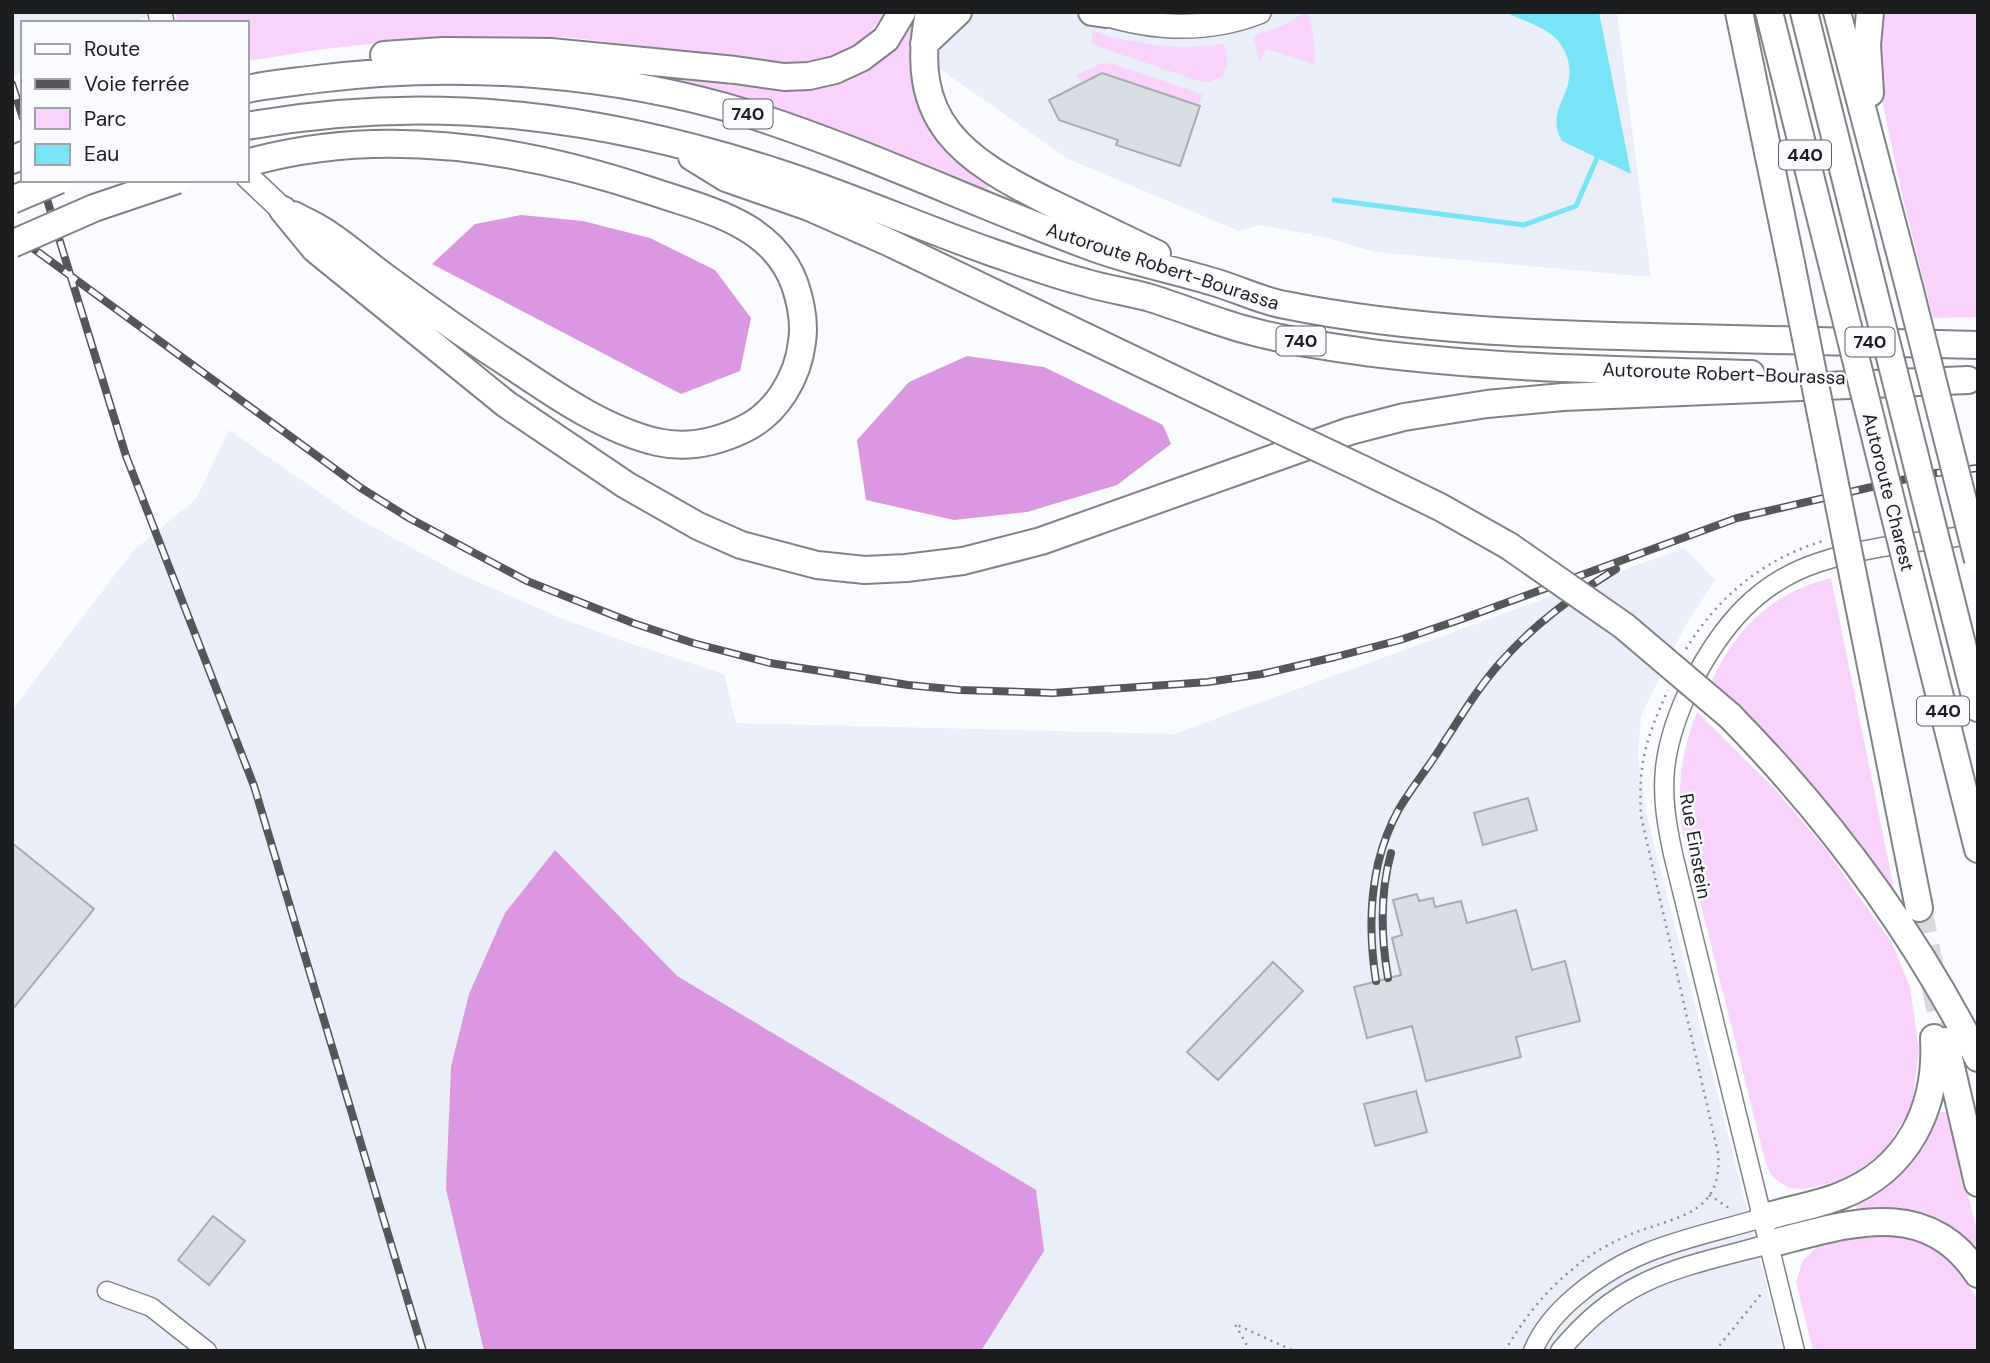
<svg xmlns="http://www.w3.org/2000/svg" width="1990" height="1363" viewBox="0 0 1990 1363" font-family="'DM Sans',sans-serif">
<rect width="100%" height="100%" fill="#f9fbff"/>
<path fill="#e9eef9" d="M12,12H156L132,23H23V73L12,77Z
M519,12H1617L1651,277L1375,252L1324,237L1261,225L1239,231L1068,159L873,22Z
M229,430L355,517L458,573L558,617L626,642L724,674L736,723L1174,734L1684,548L1715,580L1685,626L1641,716L1638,757L1648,820L1783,1351H12V710L133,551L196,499Z"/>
<path fill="#f9d3fc" d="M176,12H885L867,36L840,56L798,65L566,37H433L316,50L247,61V23H177Z
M1306,12H1308L1314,39L1315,64L1266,49L1260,63L1253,36L1284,25Z
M1882,12H1978V317L1933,318L1904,203L1881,96L1878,65Z
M909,27L915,29L941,143L956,160L990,184L987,190L872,145L741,97L653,76L654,69L818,87C858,78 886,60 909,27Z
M1093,31C1141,46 1174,50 1224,44L1228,62L1223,76L1210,82H1202L1099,47L1091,42Z
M1102,63L1114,64L1202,94L1199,106L1082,84L1076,75Z
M1831,578L1895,894L1711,683C1735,629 1773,592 1831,578Z
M1697,712L1774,788L1824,847L1892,943L1910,987L1919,1049L1912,1106L1885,1150L1849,1178L1806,1189L1789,1188L1778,1181L1771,1175L1765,1160L1682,829C1677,787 1681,751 1697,712Z
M1937,1112H1946L1978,1234V1251L1974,1253L1858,1214L1856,1205C1895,1184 1922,1155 1937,1112Z
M1872,1234L1915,1240L1937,1251L1956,1266L1978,1301V1351H1813L1796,1282L1803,1260L1817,1247Z"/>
<path fill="#dc97e3" d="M521,215L583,221L650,238L715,270L751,318L740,371L681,394L432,264L475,224Z
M967,356L1044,367L1163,425L1171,444L1117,485L1027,512L954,520L866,500L857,440L909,382Z
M555,850L677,976L1036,1190L1044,1251L981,1351H484L446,1189L451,1067L469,994L505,913Z"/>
<path fill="#79e4f7" d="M1505,12H1599L1631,174L1562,141C1543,106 1581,93 1566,54C1562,45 1558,39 1549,33C1536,24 1519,19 1505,12Z"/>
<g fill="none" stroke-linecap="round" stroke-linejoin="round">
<path stroke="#79e4f7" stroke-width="5" d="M1334,200L1524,225L1576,206L1597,158L1596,153"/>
</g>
<path fill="#d8dee3" stroke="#a6acb0" stroke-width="2" d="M1102,73L1200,106L1180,166L1116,145L1118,140L1059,120L1049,100Z
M1528,798L1537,830L1483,845L1474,813Z
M12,843L94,909L12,1010Z
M1417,894L1419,901L1433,898L1435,907L1461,901L1467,923L1516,910L1532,970L1565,961L1580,1021L1516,1037L1521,1057L1426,1081L1412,1026L1367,1038L1354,987L1401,975L1392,938L1402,935L1393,900Z
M1273,962L1303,991L1218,1080L1187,1052Z
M1416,1091L1427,1132L1375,1146L1364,1104Z
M213,1216L245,1241L209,1285L178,1260Z"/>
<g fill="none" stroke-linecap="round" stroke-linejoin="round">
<path stroke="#d8dadd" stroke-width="26" stroke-dasharray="26 13" stroke-linecap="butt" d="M1919,908L1945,1039"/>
<g stroke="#808288" stroke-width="21">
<path id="minor" d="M107,1291L151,1307L207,1351
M1533,1351C1542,1329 1558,1311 1576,1296C1634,1246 1691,1239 1762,1218
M1560,1351C1622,1275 1680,1268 1769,1244
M1795,1351L1673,854C1667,826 1662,798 1665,769C1668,739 1679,710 1692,683C1721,627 1757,582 1820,562C1870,545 1926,542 1978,534"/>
</g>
<g stroke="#808288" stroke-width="26">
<path id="major" d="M160,12L162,23
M1099,12C1152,29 1205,33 1259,12
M247,176L283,210"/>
</g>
<g stroke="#808288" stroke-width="30">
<path id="highway" d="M929,12C907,122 962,159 1051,203C1086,220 1122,237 1157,254
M1092,12L1106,14
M1739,12L1791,263
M1769,12L1841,299
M1804,12L1874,293
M1837,12L1909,287
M924,44L958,12
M384,55L443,51L551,52L735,70L784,77L809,76L835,70L861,58L886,39L902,12
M247,89C270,84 294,82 317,79C458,61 613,72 749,114C865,151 975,204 1089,246C1131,262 1175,270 1217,283C1240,290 1262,301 1285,305C1419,332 1557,335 1693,338C1788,340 1883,343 1978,345
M1870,93L1867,45L1870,12
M247,126C436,92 607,116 788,176C857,199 923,228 991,252C1023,263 1055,275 1087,283C1107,289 1128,292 1147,297C1180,307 1211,320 1243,329C1285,341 1330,347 1372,353C1498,369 1625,370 1751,374
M692,157L726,178L809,207L886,241L1282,431
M12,160L23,155
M247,163C380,125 523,148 651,191C707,210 773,223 795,285C801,303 805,322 802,342C798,377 777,413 744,429C717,442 687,449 657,442C609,431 561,399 521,372C476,343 432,312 389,280C368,265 349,248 328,234C317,226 305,221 293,215
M283,210L315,249L506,404L626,485L698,526L741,545L817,565L865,570L906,568L963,561L1041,541L1350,431L1404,417L1487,404L1563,397L1968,380
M1362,469L1440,507L1509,546
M1943,568L1978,708
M1909,573L1978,849
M1855,585L1919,908
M1730,716C1830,818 1913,930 1978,1058
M1945,1041L1978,1183
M1762,1218C1787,1210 1815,1206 1840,1196C1908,1170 1938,1108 1934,1038
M1769,1244C1845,1225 1925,1194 1978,1274"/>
</g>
<path stroke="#8c8d90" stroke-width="2.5" stroke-dasharray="2 5" stroke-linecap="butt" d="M1686,649C1719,595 1765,558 1826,540
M1709,1195L1732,1210
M1250,1351L1235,1324L1294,1351
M1505,1351C1526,1314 1552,1283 1587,1258C1602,1247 1621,1238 1639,1231C1682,1216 1723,1211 1718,1153L1641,816C1638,762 1646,739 1668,690
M1715,1351L1762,1293"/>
<use href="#minor" stroke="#fff" stroke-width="18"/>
<use href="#major" stroke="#fff" stroke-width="23"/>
<use href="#highway" stroke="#fff" stroke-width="26"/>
<g stroke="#555659" stroke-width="8">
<path id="rail" d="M12,84L23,118
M41,180L126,456L254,786L423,1351
M12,233L361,488L409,518L527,581L633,623L693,643L770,663L908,685L960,690L1053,693L1208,682L1262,674L1335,657L1400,640L1459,620L1737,518L1928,474L1978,468
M1388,978C1381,937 1380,893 1391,853
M1376,981C1367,923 1370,861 1399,809C1412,787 1428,768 1441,747C1460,718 1477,689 1500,663C1533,625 1573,596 1616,569"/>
</g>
<use href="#rail" stroke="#f9fbff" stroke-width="5" stroke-dasharray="16" stroke-linecap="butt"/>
<g stroke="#808288" stroke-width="30" stroke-linecap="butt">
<path id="highway-bridge" d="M12,200L59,180
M12,244L94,208L177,180
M1791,263L1855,585
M1909,287L1978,560
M1874,293L1943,568
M1841,299L1909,573
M1282,431L1362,469
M1509,546L1624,626L1730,716"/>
</g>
<use href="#highway-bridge" stroke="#fff" stroke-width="26"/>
</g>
<g text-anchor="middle" stroke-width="5" stroke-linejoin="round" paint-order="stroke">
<g fill="#f9fbff" stroke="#5e6062" stroke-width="2">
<rect x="723.5" y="99.5" width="49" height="29" rx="5"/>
<rect x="1779" y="140.5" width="52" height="29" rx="5"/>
<rect x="1276.5" y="326.5" width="49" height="29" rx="5"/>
<rect x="1845.5" y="327.5" width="49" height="29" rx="5"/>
<rect x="1917" y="696.5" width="52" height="29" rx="5"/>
</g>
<g font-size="18" font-weight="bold" fill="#1c1d1f">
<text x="748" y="120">740</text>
<text x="1805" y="161">440</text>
<text x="1301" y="347">740</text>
<text x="1870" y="348">740</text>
<text x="1943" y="717">440</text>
</g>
<g font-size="19" fill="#1c1d1f" stroke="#f9fbff">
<text transform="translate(1163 266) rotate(18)" y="7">Autoroute Robert-Bourassa</text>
<text transform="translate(1724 373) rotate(2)" y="7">Autoroute Robert-Bourassa</text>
<text transform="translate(1889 492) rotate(76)" y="7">Autoroute Charest</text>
<text transform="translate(1696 846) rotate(80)" y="7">Rue Einstein</text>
</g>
</g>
<rect width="1990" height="1363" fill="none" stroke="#1c1d1f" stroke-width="28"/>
<rect x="21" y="21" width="228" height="161" fill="#f9fbff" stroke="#a1a2a5" stroke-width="2"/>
<rect x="35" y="44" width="35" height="10" fill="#ffffff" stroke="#a1a2a5" stroke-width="2"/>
<text x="84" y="56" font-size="21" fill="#1c1d1f">Route</text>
<rect x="35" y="79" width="35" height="10" fill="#555659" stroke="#a1a2a5" stroke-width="2"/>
<text x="84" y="91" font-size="21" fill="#1c1d1f">Voie ferrée</text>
<rect x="35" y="108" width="35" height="21" fill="#f9d3fc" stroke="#a1a2a5" stroke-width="2"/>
<text x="84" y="126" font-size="21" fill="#1c1d1f">Parc</text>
<rect x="35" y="144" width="35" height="21" fill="#79e4f7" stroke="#a1a2a5" stroke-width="2"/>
<text x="84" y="161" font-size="21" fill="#1c1d1f">Eau</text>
</svg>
